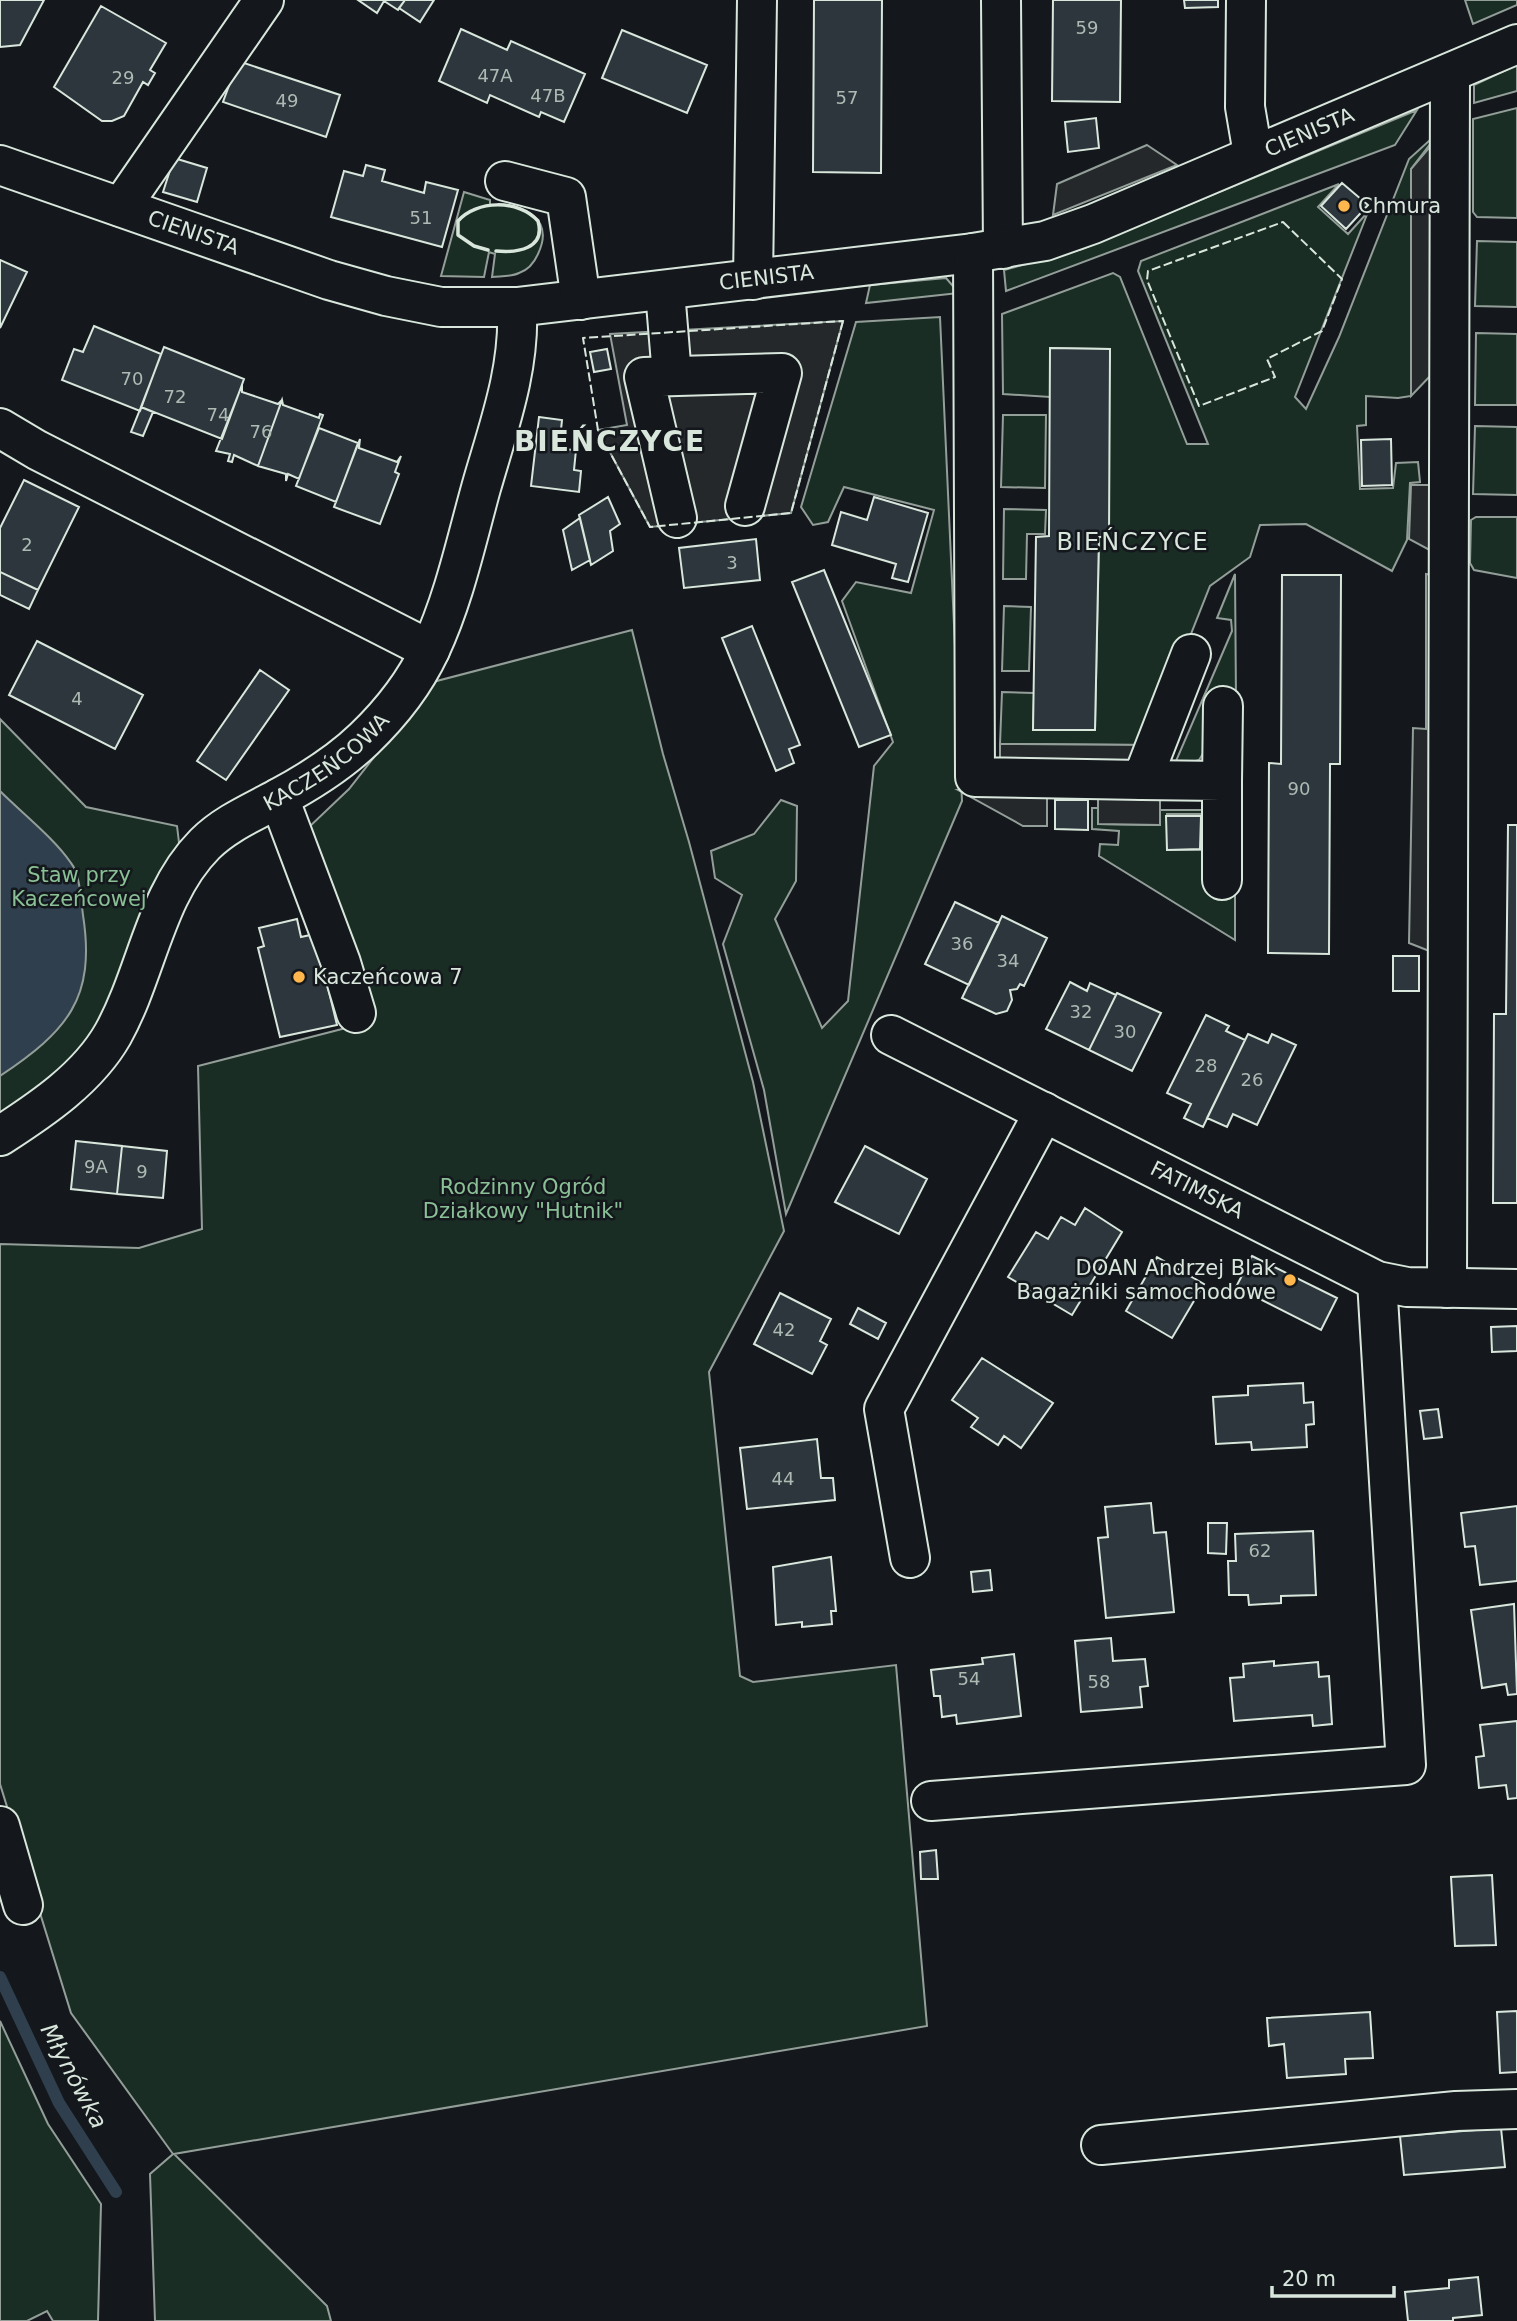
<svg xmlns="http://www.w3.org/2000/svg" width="1517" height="2321" viewBox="0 0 1517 2321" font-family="'DejaVu Sans',sans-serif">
<rect width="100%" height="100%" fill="#14181c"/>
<path fill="#1a2d24" stroke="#939e99" stroke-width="2" d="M1465,0H1517V5L1473,24Z
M1517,65V91L1474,103V85Z
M1517,108V218L1477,217L1473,212V119Z
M1417,110L1395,145L1006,291L1004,270L1082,249Z
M1440,131L1411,169V396L1398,398L1366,396V425L1357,426L1360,489L1393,488L1396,463L1418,462L1420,482L1410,483L1407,540L1392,571L1306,524L1260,525L1250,557L1210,586L1147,745L1000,744L1002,692L1034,693L1033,730H1095L1099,537L1110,349L1051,348L1050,397L1003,394L1002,314L1113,273L1120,277L1187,444H1208L1138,271L1141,261L1339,184L1318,207L1348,234L1368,212L1295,397L1306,409L1339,337L1409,159Z
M464,192L490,200V205C523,203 555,218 538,254C534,263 528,270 519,273C511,277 500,276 492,277L495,254L489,252L484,277L441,276Z
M1477,241L1517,242V307L1475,306Z
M946,278L959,293L866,303L870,285Z
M940,317L962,801L786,1214L764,1090L723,944L742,895L715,878L711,851L754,834L781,800L797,806L796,881L775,919L822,1028L848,1001L874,766L893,742L842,601L856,582L911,593L934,510L844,487L828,522L813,525L801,507L856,322Z
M1476,333L1517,334V405H1475Z
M1003,415H1046L1045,488L1001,487Z
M1475,426L1517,427V495L1473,494Z
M1004,509L1046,510L1045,534H1027L1026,579H1003Z
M1476,517H1517V578L1474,570L1470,563L1471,520Z
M1235,574L1236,701L1199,760L1173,768L1232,631L1231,620L1217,618Z
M1004,606L1031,607L1029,671H1002Z
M632,630L663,754L689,842L753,1082L784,1231L709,1372L740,1676L753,1682L896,1665L927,2026L174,2154L327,2306L331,2321H155L150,2174L173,2154L71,2013L0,1784V1244L139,1248L202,1229L198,1066L346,1028L308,828L349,789L433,682Z
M0,719L86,807L177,826L181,859L102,1033L0,1122Z
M1092,808H1098V824L1159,825L1160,810H1206L1207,814H1167V850H1211L1235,884V940L1099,856L1100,844L1118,845L1119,831L1092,829Z
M0,2021L48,2124L101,2204L98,2321H53L47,2311L27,2321H0Z"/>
<path fill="#24282b" stroke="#939e99" stroke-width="2" d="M1440,135L1433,373L1411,396V169Z
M1147,145L1177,165L1053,215L1057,184Z
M843,321L791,513L650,527L598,430L627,425L610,334Z
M1411,485H1439V555L1409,539Z
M1426,574L1439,576L1437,954L1409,943L1413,728L1426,729Z
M1000,744L1147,745L1138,769L1000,760Z
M1047,789V826H1023L958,790Z
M1098,790L1160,791V825L1098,824Z"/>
<path fill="#2f3f4d" stroke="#939e99" stroke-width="2" d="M0,791C22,813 54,838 71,863C80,874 81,900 83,915C96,999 67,1031 0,1076Z"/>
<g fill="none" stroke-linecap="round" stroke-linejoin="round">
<path stroke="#2f3f4d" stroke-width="12" d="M0,1977L59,2103L116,2192"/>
</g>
<path fill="#2c363c" stroke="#d8e6dc" stroke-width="2" d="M0,0H44L20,45L0,47Z
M358,0H405L398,10L384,1L377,13Z
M405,0H434L420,22L399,8Z
M814,0H882L881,173L813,172Z
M1053,0H1121L1120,102L1052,101Z
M1184,0H1218V7L1185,8Z
M101,6L166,43L150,70L155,73L148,85L143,82L124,116L112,121H102L54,87Z
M461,29L507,50L511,41L585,74L564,122L541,112L539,117L490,95L487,103L439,81Z
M622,30L707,65L687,113L602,78Z
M238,61L340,95L326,137L223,102Z
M1096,118L1099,148L1068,152L1065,122Z
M174,158L207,168L197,202L163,192Z
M366,165L385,170L382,181L424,193L426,182L458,190L442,247L331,217L344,171L363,176Z
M1342,183L1368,205L1346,229L1321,206Z
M0,260L27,272L0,328Z
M94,326L161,354L140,411L62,380L74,349L83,352Z
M164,347L244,379L222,439L141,407Z
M1050,348L1110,349L1109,537H1099L1095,730H1033L1036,537L1049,536Z
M607,349L611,369L594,372L590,352Z
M242,385V392L278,404L282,400L258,466L234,455L232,462L228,461L230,454L216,451Z
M282,400L283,405L319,418L320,414L323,415L299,479L288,474L286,481V474L258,466Z
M141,407L153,412L143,436L131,432Z
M539,417L562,420L559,449L576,450L574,470L581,471L579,492L531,486Z
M319,428L358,443L336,502L296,486Z
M360,439L359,448L397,462L401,456L395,472L399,474L380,524L334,507Z
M1391,439L1392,485L1362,486L1361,440Z
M24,480L79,507L38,590L0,572V528Z
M608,497L620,524L610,531L613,551L591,565L579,515Z
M874,497L928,513L908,582L892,578L896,564L832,545L841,512L867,520Z
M580,518L590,560L572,570L563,530Z
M756,539L760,580L684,588L679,548Z
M824,570L891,735L859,747L792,582Z
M0,572L38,590L29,609L0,595Z
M1282,575H1341L1340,764H1330L1329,954L1268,953L1269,763L1281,764Z
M752,626L800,745L789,749L794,763L776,771L722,638Z
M37,641L143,695L115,749L9,695Z
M260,670L289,690L226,780L197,761Z
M1055,800H1088V830L1055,829Z
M1166,816H1201L1200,849L1167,850Z
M1508,825H1517V1203H1493L1494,1014H1506Z
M955,902L999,923L969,985L925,964Z
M1002,916L1047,938L1024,986L1020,984L1017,989L1010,990L1012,1000L1007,1011L996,1014L962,998Z
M297,919L301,937L315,934L337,1025L280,1037L258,948L264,946L259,928Z
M1393,956H1419V991H1393Z
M1070,982L1087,991L1090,983L1116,995L1089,1050L1046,1029Z
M1117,993L1161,1013L1132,1071L1089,1050Z
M1206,1015L1229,1026L1226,1031L1245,1040L1203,1127L1184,1118L1191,1104L1167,1093Z
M1248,1034L1268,1043L1272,1034L1296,1045L1257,1125L1233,1114L1227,1127L1207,1118Z
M76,1141L122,1146L117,1194L71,1189Z
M122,1146L167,1151L163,1198L117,1194Z
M865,1146L927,1179L899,1234L835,1202Z
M1085,1208L1122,1232L1072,1315L1008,1277L1036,1232L1048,1239L1061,1217L1075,1225Z
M1252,1256L1337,1298L1321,1330L1236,1287Z
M1157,1257L1204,1284L1172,1338L1126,1311Z
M780,1293L831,1319L820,1341L827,1345L812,1374L754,1344Z
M858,1308L886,1323L878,1339L850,1324Z
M1517,1326V1351L1492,1352L1491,1327Z
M982,1358L1053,1403L1021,1448L1004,1436L998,1445L971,1427L978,1418L952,1400Z
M1303,1383L1304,1403L1313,1402L1314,1424L1306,1425L1307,1447L1252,1450L1251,1442L1216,1444L1213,1397L1248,1395V1386Z
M1438,1409L1442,1437L1424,1439L1420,1411Z
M817,1439L821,1478H833L835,1500L747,1509L740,1448Z
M1151,1503L1154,1533L1166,1532L1174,1612L1106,1618L1098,1538L1108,1537L1105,1507Z
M1517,1506V1581L1480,1585L1475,1546L1465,1547L1461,1513Z
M1208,1523H1227L1226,1554L1208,1553Z
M1313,1531L1316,1595L1281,1596V1603L1249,1605L1248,1595H1229L1228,1561H1236L1235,1534Z
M831,1557L836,1611H831L832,1624L802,1627V1622L776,1625L773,1567Z
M990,1570L992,1590L973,1592L971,1572Z
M1514,1604L1517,1694L1508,1695L1506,1684L1482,1688L1471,1610Z
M1111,1638L1113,1661L1145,1659L1148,1686L1140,1687L1142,1707L1081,1712L1075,1641Z
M1014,1654L1021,1716L957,1724L956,1715L942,1717L940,1696H934L931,1670L983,1664L982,1658Z
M1274,1661V1666L1318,1662L1319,1677L1329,1676L1332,1724L1313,1726L1312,1715L1234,1721L1230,1678L1244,1677L1243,1664Z
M1517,1721V1798L1508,1799L1506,1785L1479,1788L1476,1757L1484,1756L1480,1725Z
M936,1850L938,1879H921L920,1852Z
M1492,1875L1496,1945L1455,1946L1451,1877Z
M1517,2011V2072L1500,2073L1497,2012Z
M1370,2012L1373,2058L1345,2059L1346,2074L1287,2078L1284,2044L1269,2046L1267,2018Z
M1501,2128L1505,2167L1404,2175L1400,2136Z
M1478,2277L1482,2315L1453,2318V2321H1408L1405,2292L1449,2288V2280Z"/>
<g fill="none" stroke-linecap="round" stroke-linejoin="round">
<g stroke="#d8e6dc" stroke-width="42">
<g id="minor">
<path d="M1001,0L1003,249"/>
<path d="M1246,0L1245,107L1253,154"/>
<path id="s1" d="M0,165L329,280L386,296L441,307H517L973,253L1045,241L1093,224L1517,44"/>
<path d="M505,181L566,197L581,300"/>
<path d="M121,207L264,0"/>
<path d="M973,253L975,777L1142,780L1191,654"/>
<path d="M753,280L757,0"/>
<path d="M665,291L672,376"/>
<path d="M0,428L37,450L430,650"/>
<path d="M677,518L644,377L782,373L745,506"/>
<path d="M1142,780L1222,781V880"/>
<path d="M1222,781L1223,706"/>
<path d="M279,798L341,963L356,1013"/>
<path id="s2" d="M891,1035L1377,1281L1407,1287L1517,1289"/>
<path id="s3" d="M0,1136C42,1109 88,1078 113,1034C147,973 155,894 205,844C225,824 253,812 277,799C309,782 338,764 364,739C390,714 415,682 430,650C454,599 466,542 481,488C498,428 520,371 517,307"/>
<path d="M1447,1288L1450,73"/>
<path d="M910,1558L884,1409L1044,1112"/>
<path d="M931,1801L1406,1765L1377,1281"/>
<path d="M0,1826L23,1905"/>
<path d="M1101,2145L1456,2111L1517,2109"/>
</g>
</g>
<use href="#minor" stroke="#14181c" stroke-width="38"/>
<path stroke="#d8e6dc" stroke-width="2" stroke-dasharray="9 3.5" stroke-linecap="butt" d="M1283,222L1342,279L1322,331L1267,359L1275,377L1199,406L1147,280L1148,271Z
M843,321L791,513L650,527L598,430L583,338Z"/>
<path stroke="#d8e6dc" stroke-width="3.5" d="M488,250L474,246L458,235V221C476,200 519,199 538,221C546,249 517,253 496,251"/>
</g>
<g fill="#ffb74d" stroke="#14181c" stroke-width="2.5">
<circle cx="1344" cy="206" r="7"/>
<circle cx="299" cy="977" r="7"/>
<circle cx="1290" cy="1280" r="7"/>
</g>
<g text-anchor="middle" stroke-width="5" stroke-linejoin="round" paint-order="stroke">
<g font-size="18" fill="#adbab4">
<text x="1087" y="34">59</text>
<text x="495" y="82">47A</text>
<text x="123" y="84">29</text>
<text x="548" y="102">47B</text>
<text x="847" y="104">57</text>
<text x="287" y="107">49</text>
<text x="421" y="224">51</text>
<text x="132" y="385">70</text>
<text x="175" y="403">72</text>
<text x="218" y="421">74</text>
<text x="261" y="438">76</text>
<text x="27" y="551">2</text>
<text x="732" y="569">3</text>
<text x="77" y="705">4</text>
<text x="1299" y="795">90</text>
<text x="962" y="950">36</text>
<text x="1008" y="967">34</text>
<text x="1081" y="1018">32</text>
<text x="1125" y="1038">30</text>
<text x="1206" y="1072">28</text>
<text x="1252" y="1086">26</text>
<text x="96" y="1173">9A</text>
<text x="142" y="1178">9</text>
<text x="784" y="1336">42</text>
<text x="783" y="1485">44</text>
<text x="1260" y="1557">62</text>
<text x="969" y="1685">54</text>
<text x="1099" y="1688">58</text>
</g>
<g font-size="21" fill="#d8e6dc" stroke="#14181c">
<text dy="7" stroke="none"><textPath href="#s1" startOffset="1358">CIENISTA</textPath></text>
<text dy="7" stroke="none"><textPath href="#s1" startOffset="205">CIENISTA</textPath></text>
<text dy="7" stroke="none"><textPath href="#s1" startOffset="791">CIENISTA</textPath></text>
<text dy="7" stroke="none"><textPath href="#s3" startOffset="513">KACZEŃCOWA</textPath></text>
<text dy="7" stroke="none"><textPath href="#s2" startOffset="343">FATIMSKA</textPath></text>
</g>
<g font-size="21" fill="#d8e6dc" stroke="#14181c" text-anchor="start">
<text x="1358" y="213">Chmura</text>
<text x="313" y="984">Kaczeńcowa 7</text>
<text x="1276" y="1275" text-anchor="end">DOAN Andrzej Blak<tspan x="1276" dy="24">Bagażniki samochodowe</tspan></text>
</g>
<g font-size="21" fill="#8ac095" stroke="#14181c">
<text x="79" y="882">Staw przy<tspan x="79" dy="24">Kaczeńcowej</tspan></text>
<text x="523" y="1194">Rodzinny Ogród<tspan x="523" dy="24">Działkowy "Hutnik"</tspan></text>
</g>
<g font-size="23" font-style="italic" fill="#d8e6dc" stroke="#14181c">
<text transform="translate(74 2076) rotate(62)" y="8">Młynówka</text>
</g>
<g font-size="24" letter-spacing="2" fill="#d8e6dc" stroke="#14181c">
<text x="1133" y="550">BIEŃCZYCE</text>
</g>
<g font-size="28" font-weight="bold" letter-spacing="2" fill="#d8e6dc" stroke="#14181c">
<text x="610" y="451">BIEŃCZYCE</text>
</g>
</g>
<path d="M1272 2286v10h122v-10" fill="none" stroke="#d8e6dc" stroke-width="3.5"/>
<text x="1282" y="2286" font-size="21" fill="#d8e6dc" stroke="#14181c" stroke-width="5" paint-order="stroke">20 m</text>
</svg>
